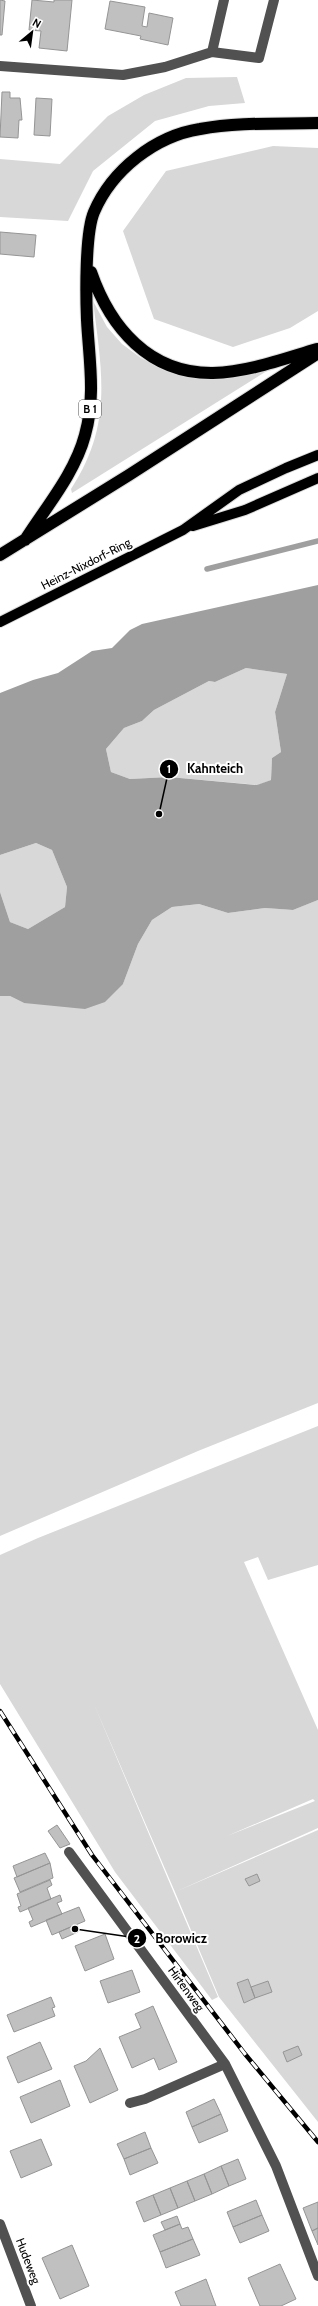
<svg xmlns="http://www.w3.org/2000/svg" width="318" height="2306" viewBox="0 0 318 2306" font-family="Cabin,sans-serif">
<rect width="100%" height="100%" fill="#fff"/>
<path fill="#d8d8d8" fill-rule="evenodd" d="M237,77L245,103L209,106L155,121L93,171L68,221L0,217V159L60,164L108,116L144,95L186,78Z
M273,146L318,148V311L290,328L233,347L154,319L123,231L166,171Z
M93,301L107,327L122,344L141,358L169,372L188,376L278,364L72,493L71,489C113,425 102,373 93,301Z
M246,668L287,674L275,712L281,752L272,758L271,780L258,785L169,777L130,779L111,772L106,749L124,728L142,721L154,710L209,681L215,682Z
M36,843L52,850L67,887L65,907L28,929L10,922L0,892V855Z
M318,900V1403L198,1451L0,1536V996H10L24,1003L123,984L138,944L152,920L172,907L199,904L228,913L265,908L293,910Z
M318,1426V1565L268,1580L258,1557L244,1562L318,1730V1828L175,1892L93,1702L218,1997L212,2000L115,1872L0,1684V1555L38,1538ZM313,1799L315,1801L227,1836Z
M318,1830V2122L219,1997L175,1892Z"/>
<path fill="#9f9f9f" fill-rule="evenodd" d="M318,585V900L293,910L265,908L228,913L199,904L172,907L152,920L138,944L123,984L105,1002L85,1009L24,1003L10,996H0V892L10,922L28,929L65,907L67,887L52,850L36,843L0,855V693L33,680L58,673L92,651L112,648L130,630L142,624ZM246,668L287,674L275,712L281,752L272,758L271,780L257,785L169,777L130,779L111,772L106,749L124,728L142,721L154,710L209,681L215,682Z"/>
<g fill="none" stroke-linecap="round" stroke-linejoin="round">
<path stroke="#9f9f9f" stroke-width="5.5" d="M207,569L318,541"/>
</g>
<path fill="#c0c0c0" stroke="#959595" d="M0,0L5,1L2,35H0Z
M32,0L54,2V0H72L67,51L39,48L41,31L29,30Z
M110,1L145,7L142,26L147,27L149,13L173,18L168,45L140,39L141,36L105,29Z
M2,92H10V98H20L22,120H19L18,138L0,137Z
M36,98L52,99L50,136L34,135Z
M0,232L36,235L34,257L0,254Z
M57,1825L70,1844L60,1848L48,1831Z
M45,1853L50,1863L17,1877L13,1866Z
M50,1863L53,1878L20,1892L14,1878Z
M257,1874L260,1881L249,1886L245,1879Z
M50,1880L52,1885L47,1888L51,1899L20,1912L18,1907L21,1906L17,1894Z
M60,1895L62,1901L57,1903L62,1914L31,1927L29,1922L33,1920L28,1908Z
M79,1907L85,1921L52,1935L46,1920Z
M75,1925L78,1932L62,1939L59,1932Z
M105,1934L114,1959L85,1971L75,1946Z
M132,1970L140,1992L108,2003L100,1981Z
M248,1979L255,1998L244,2003L237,1983Z
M268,1981L272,1992L255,1998L251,1987Z
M51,1997L55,2007L52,2008L55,2016L14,2032L7,2015Z
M153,2006L177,2062L159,2070L154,2058L132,2068L119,2037L141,2028L135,2014Z
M40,2042L52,2069L18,2083L7,2057Z
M298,2046L302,2055L287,2062L283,2052Z
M100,2048L118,2090L90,2103L74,2066L86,2061Z
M60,2080L70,2106L31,2123L20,2097Z
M214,2099L221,2114L192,2127L186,2112Z
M221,2114L228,2131L199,2143L192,2127Z
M145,2132L151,2148L124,2159L117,2144Z
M41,2139L52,2165L21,2178L10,2151Z
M151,2148L158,2163L130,2175L124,2159Z
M238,2159L246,2179L229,2186L221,2166Z
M221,2166L229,2186L212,2194L204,2174Z
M204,2174L212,2194L195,2201L187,2181Z
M187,2181L195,2201L178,2208L170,2188Z
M170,2188L178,2208L161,2215L153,2195Z
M153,2195L161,2215L144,2222L136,2202Z
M256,2200L262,2215L233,2227L227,2212Z
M318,2202V2228L312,2231L303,2208Z
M262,2215L269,2231L240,2243L233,2227Z
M177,2216L180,2224L165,2230L161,2222Z
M180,2224L182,2229L188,2227L193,2239L160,2252L153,2235Z
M318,2228V2245L312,2231Z
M193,2239L200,2255L166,2268L160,2252Z
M72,2245L89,2286L60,2299L42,2258Z
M280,2264L296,2299L281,2306H260L248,2278Z
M206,2279L216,2306H181L175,2292Z"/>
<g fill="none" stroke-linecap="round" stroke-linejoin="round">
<g stroke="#dbdbdb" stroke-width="12">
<path id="major" d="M193,526L245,510L318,478
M0,622L183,530L239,490L286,468L318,455"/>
</g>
<g stroke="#dbdbdb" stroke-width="14">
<path id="highway" d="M91,272C110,327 149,374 213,373C248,372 283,359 317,349
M25,540C46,507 75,473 85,435C96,396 89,359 87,320C86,296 85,233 94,212C112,170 155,136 200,129C238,122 279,124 318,123
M0,555L129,475L318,353"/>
</g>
<path stroke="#515151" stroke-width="10" d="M212,52L224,0
M0,66L123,75L165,67L212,52L259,58L274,0
M69,1852L225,2064L276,2166L318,2276
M130,2103L145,2099L225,2064
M0,2224L31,2306"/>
<use href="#major" stroke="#000" stroke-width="10"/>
<use href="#highway" stroke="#000" stroke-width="12"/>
<g stroke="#000" stroke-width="4.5">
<path id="rail" d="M0,1711L92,1855L245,2054L318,2142"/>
</g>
<use href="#rail" stroke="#fff" stroke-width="3" stroke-dasharray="9" stroke-linecap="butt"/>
</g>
<g text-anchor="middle" stroke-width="4" stroke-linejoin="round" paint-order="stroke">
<rect fill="#fff" stroke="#4c4c4c" stroke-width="1" x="79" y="400" width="22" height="18" rx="3"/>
<g font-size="11" font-weight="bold" fill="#000">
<text x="90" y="413">B 1</text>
</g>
<g font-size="12" fill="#000" stroke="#fff">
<text transform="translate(86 564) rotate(-27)" y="4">Heinz-Nixdorf-Ring</text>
<text transform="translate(186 1989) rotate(54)" y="4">Hirtenweg</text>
<text transform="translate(28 2261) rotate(69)" y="4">Hudeweg</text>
</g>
</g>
<path fill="none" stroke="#000" stroke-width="1.5" d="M159 814L169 769M75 1929L137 1938"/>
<g fill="#000" stroke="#fff" stroke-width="1.5">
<circle cx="159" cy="814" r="4"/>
<circle cx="75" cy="1929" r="4"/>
<circle cx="169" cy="769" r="10"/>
<circle cx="137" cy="1938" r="10"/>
</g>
<g font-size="12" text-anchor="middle" font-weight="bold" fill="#fff">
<text x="169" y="773">1</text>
<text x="137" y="1943">2</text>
</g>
<g font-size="13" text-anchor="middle" font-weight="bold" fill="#000" stroke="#fff" stroke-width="4" stroke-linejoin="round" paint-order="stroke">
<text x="215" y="773">Kahnteich</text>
<text x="181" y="1943">Borowicz</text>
</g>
<g transform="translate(32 32) rotate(29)" stroke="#ffffff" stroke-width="3" paint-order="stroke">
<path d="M0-3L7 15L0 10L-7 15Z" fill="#000000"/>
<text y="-6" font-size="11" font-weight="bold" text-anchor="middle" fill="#000000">N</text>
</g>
</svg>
